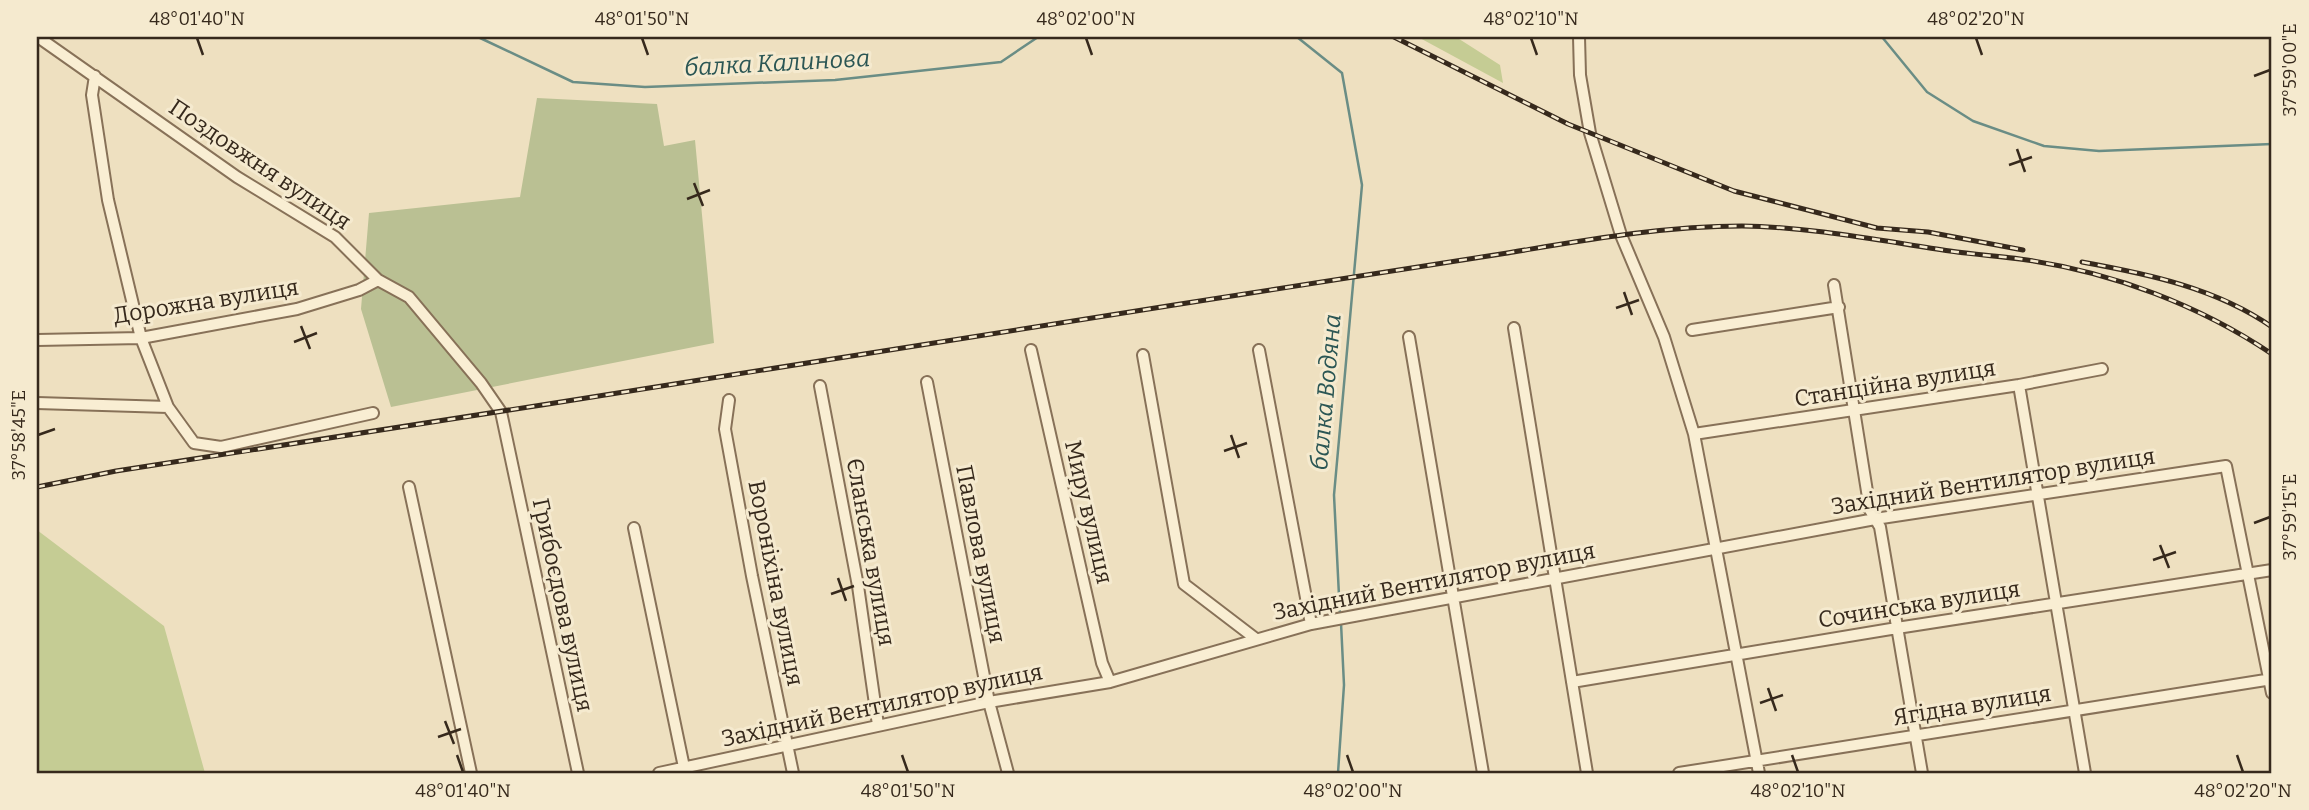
<svg xmlns="http://www.w3.org/2000/svg" width="2309" height="810" viewBox="0 0 2309 810" font-family="Bitter,serif">
<rect width="100%" height="100%" fill="#eee0c0"/>
<path fill="#c5cc94" d="M1418,37H1456L1500,65L1503,83Z
M37,530L164,626L205,773H37Z"/>
<path fill="#bac093" d="M537,98L657,104L664,146L695,140L714,343L391,407L361,309L369,213L520,197Z"/>
<g fill="none" stroke-linecap="round" stroke-linejoin="round">
<path stroke="#6a8d85" stroke-width="2.5" d="M478,37L573,82L645,87L835,80L1001,62L1038,37
M1297,37L1342,73L1362,185L1334,495L1340,616
M1882,37L1927,92L1973,121L2044,146L2099,151L2272,144
M1338,773L1344,685L1341,623"/>
<g stroke="#877158" stroke-width="14">
<path id="minor" d="M38,37L237,177L335,237L378,280L409,297L481,383L501,412L578,773
M1579,37L1580,75L1590,133L1621,235L1664,337L1694,434L1759,773
M95,76L92,95L108,200L141,338L168,407L194,443L221,447L373,413
M1834,285L1870,510L1880,527L1922,773
M1514,328L1587,773
M1692,330L1839,307
M1409,337L1483,773
M37,340L141,338L297,309L359,290L378,280
M1031,350L1102,663L1110,682
M1259,350L1311,624
M1143,355L1184,584L1256,639
M927,382L989,702L1008,773
M2019,385L2085,773
M820,386L858,586L878,725
M729,400L725,429L752,576L793,773
M37,403L168,407
M1694,434L2019,385L2102,369
M409,487L471,773
M634,528L685,772
M1572,682L1897,628L2272,570
M659,773L989,702L1110,682L1311,624L1875,519L2226,466L2272,693
M1679,773L2272,679"/>
</g>
<use href="#minor" stroke="#f9eed3" stroke-width="10"/>
<g stroke="#36291c" stroke-width="5">
<path id="rail" d="M1394,37L1568,124L1734,191L1877,228L1928,232L2023,250
M2082,262C2148,274 2216,288 2272,327
M37,487L116,471C469,417 821,361 1174,305C1283,288 1392,271 1501,254C1581,241 1661,226 1742,226C1812,227 1882,241 1950,251C1976,255 2002,256 2027,260C2114,273 2199,305 2272,354"/>
</g>
<use href="#rail" stroke="#f5eacf" stroke-width="2.5" stroke-dasharray="8" stroke-linecap="butt"/>
</g>
<path fill="none" stroke="#36291c" stroke-width="2.5" d="M197,38L203,55M642,38L648,55M1086,38L1092,55M1531,38L1537,55M1976,38L1982,55M2254,76L2270,70M2017,149L2025,172M2009,165L2032,157M694,183L703,206M687,199L710,190M1624,292L1632,315M1616,308L1639,300M301,326L310,349M294,342L317,333M38,435L55,429M1231,435L1239,458M1224,451L1247,443M2254,523L2270,517M2160,545L2169,568M2153,560L2176,552M838,578L846,601M831,594L854,586M1768,688L1776,711M1760,703L1783,695M445,721L454,744M438,737L461,729M457,755L463,772M902,755L908,772M1347,755L1353,772M1792,755L1798,772M2237,755L2243,772"/>
<g text-anchor="middle" stroke-width="6" stroke-linejoin="round" paint-order="stroke">
<g font-size="23" fill="#36291c" stroke="#f5eacf">
<text transform="translate(260 164) rotate(34)" y="8">Поздовжня вулиця</text>
<text transform="translate(206 301) rotate(-9)" y="8">Дорожна вулиця</text>
<text transform="translate(1895 383) rotate(-9)" y="8">Станційна вулиця</text>
<text transform="translate(1993 481) rotate(-9)" y="8">Західний Вентилятор вулиця</text>
<text transform="translate(1089 512) rotate(77)" y="8">Миру вулиця</text>
<text transform="translate(871 552) rotate(80)" y="8">Єланська вулиця</text>
<text transform="translate(981 554) rotate(79)" y="8">Павлова вулиця</text>
<text transform="translate(1434 581) rotate(-11)" y="8">Західний Вентилятор вулиця</text>
<text transform="translate(776 583) rotate(79)" y="8">Вороніхіна вулиця</text>
<text transform="translate(1919 604) rotate(-9)" y="8">Сочинська вулиця</text>
<text transform="translate(563 605) rotate(78)" y="8">Грибоєдова вулиця</text>
<text transform="translate(882 705) rotate(-12)" y="8">Західний Вентилятор вулиця</text>
<text transform="translate(1972 705) rotate(-9)" y="8">Ягідна вулиця</text>
</g>
<g font-size="24" font-style="italic" fill="#2b5654" stroke="#f5eacf">
<text transform="translate(777 63) rotate(-3)" y="8">балка Калинова</text>
<text transform="translate(1326 392) rotate(-85)" y="8">балка Водяна</text>
</g>
</g>
<rect width="2309" height="810" fill="none" stroke="#f5eacf" stroke-width="77"/>
<rect x="38" y="38" width="2232" height="734" fill="none" stroke="#36291c" stroke-width="2.5"/>
<g font-size="18" text-anchor="middle" fill="#36291c">
<text x="197" y="25">48°01'40"N</text>
<text x="642" y="25">48°01'50"N</text>
<text x="1086" y="25">48°02'00"N</text>
<text x="1531" y="25">48°02'10"N</text>
<text x="1976" y="25">48°02'20"N</text>
<text transform="translate(2290 70) rotate(-90)" y="6">37°59'00"E</text>
<text transform="translate(19 435) rotate(-90)" y="6">37°58'45"E</text>
<text transform="translate(2290 517) rotate(-90)" y="6">37°59'15"E</text>
<text x="463" y="797">48°01'40"N</text>
<text x="908" y="797">48°01'50"N</text>
<text x="1353" y="797">48°02'00"N</text>
<text x="1798" y="797">48°02'10"N</text>
<text x="2243" y="797">48°02'20"N</text>
</g>
</svg>
